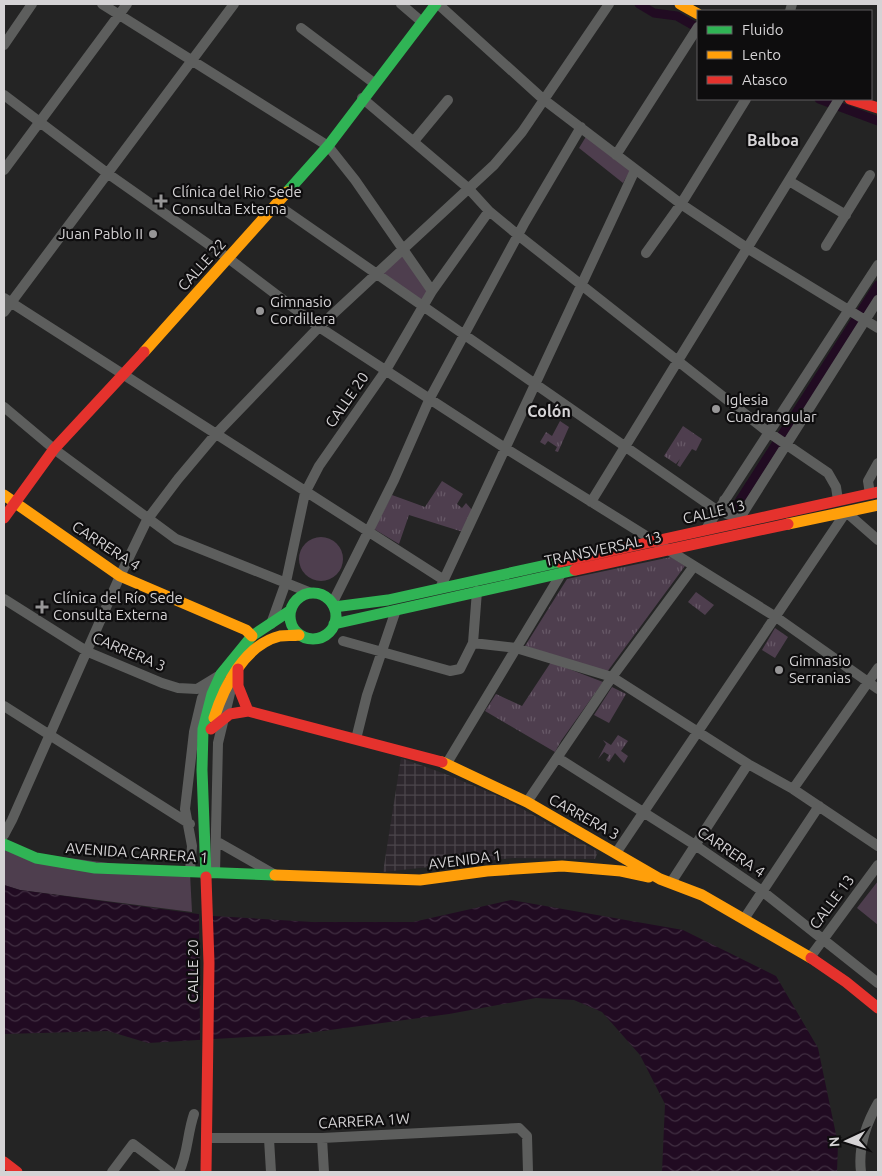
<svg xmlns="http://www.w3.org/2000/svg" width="882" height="1176" viewBox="0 0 882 1176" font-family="Ubuntu,sans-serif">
<defs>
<pattern id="industrial-grid" width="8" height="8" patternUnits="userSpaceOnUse" patternTransform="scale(1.25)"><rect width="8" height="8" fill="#2d272d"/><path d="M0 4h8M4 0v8" fill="none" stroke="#4b454b"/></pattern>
<pattern id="grass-tufts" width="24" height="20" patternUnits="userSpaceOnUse" patternTransform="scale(1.25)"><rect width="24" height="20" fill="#4e3e4e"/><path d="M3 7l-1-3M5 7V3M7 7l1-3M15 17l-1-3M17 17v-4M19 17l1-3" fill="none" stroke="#675967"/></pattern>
<pattern id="water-waves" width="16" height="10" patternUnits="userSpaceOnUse" patternTransform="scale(1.25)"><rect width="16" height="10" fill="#210b22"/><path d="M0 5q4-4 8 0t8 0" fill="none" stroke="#402e41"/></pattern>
</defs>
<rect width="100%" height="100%" fill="#242424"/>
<path fill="url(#industrial-grid)" d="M401,758L448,775L505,799L598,852L595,859L512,858L383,872Z"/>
<path fill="url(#grass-tufts)" d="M560,421L569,427L558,452L555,451L557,447L548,441L545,445L540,442L546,432L552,436Z
M683,426L702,439L696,451L692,449L680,467L677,465L680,459L676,464L664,456Z
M442,481L463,494L457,504L462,508L466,503L472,510L463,532L409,515L399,544L374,529L392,495L425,507Z
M671,557L685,566L607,672L525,646L567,579Z
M696,592L714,605L705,615L688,602Z
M775,628L788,637L775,658L762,650Z
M551,662L603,682L561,741L555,752L485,711L496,694L522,706Z
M612,687L626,694L609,723L594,715Z
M618,735L628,741L621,751L628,756L624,763L615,753L609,762L606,760L609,755L604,752L598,759L606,744L603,740L611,745Z"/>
<path fill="#4e3e4e" d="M587,135L631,169L623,183L579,148Z
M402,254L430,291L421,304L380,274Z
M299 559a22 22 0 1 1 44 0a22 22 0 1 1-44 0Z
M4,850L190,873L192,912L20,890L4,885Z
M878,881V925L857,908Z"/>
<path fill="url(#water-waves)" d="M4,885L20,890L213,916L312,922H413L511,900L683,930L776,976L818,1048L838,1144L837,1172H662L665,1104L640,1055L602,1012L574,1000L536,998L449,1014L300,1034L148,1043L108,1031L4,1034Z"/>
<path fill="#242424" d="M199,911L212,913V1041L200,1042Z"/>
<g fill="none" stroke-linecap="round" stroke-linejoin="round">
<path stroke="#210b22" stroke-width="9" d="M639,4L654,13L677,16L698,28
M819,99L878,121
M731,514L878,285"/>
<path stroke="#5d5e5d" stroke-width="10" d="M102,4L328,146L355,180L432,291
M401,4L422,22
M438,4L543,99L681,204L747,248L878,328
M790,11L792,4
M301,28L374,83
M4,45L32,4
M4,95L107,173L228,258L319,327L505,448L776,617L878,689
M362,98L468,188L489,211L518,235L768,432L828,473L836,487L838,500
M414,141L448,100
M616,155L698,27
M4,170L127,4
M789,181L846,215
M276,204L718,511
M826,246L870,175
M646,253L681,204L746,99
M4,298L444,580
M4,312L234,4
M4,407L54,449L176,539L311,593
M870,494L868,481L878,463
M724,500L723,506L727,514L734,516L743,513L878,300
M591,502L839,99
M706,529L878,265
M441,586L635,170
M4,599L88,652L162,683L178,688L197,689L220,675
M332,604L394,480L430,398L525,222L581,127
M271,624L286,582L305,493L319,466L386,370L432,291L489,211
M343,641L450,671L460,669L473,643L477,591
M473,643L516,648L612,677L748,764L793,789L878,846
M4,706L190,824
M356,739L367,695L396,610
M558,758L695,845L762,891L878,983
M447,763L561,574
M793,789L878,668
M527,802L612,677L694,566
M4,835L12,820L120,576L147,520L178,479L215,435L319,327L494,165L522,132L609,4
M216,841L272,873
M616,853L846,512L878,540
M190,871L192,846L185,809L194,732L202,698L213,681
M215,873L218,743L231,689
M672,881L748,764
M744,919L819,806
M811,956L878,865
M206,1138H322L519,1128L527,1136L528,1172
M322,1138L324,1172
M269,1139L271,1172
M112,1172L133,1144L170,1172
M179,1172C188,1154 187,1134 194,1114
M861,1172C858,1148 866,1124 878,1103"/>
<path stroke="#30b455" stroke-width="11" d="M287,192L328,146L436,4
M290 616a23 23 0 1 1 46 0a23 23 0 1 1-46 0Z
M334,607L388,600L560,562
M334,624L575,570
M4,844L36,858L95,868L275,875
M206,877L202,770L203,729L212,694L221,674L252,636L291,610"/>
<path stroke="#ff9f0a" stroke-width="11" d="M680,4L698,14
M144,352L287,192
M4,495L120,576L246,630L252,636
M788,524L878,505
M214,718C224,687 244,645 280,636C286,635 293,636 299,635
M442,762L527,802L660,879L702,895L811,958
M275,875L420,880L487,871L562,866L621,871L649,877"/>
<path stroke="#e5322d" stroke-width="11" d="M850,99L878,108
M4,518L54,449L144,352
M560,562L878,492
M575,570L788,524
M238,669V686L248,711
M211,729L230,714L248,711L442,762
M206,877L209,963L206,1172
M811,958L846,982L878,1008
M4,1162L17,1172"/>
</g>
<g fill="#979697" stroke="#0e0d0e" stroke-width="2">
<path d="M158.5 193.5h5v5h5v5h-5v5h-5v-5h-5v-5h5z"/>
<circle cx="153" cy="234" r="5"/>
<circle cx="260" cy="311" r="5"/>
<circle cx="716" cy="409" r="5"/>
<path d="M39.5 599.5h5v5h5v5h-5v5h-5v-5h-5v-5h5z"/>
<circle cx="779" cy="670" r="5"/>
</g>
<g text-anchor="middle" stroke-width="4.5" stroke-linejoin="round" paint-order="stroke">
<g font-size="15" fill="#d5d3d5" stroke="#0e0d0e" text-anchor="start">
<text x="172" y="197">Clínica del Rio Sede<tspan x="172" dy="17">Consulta Externa</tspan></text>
<text x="143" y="239" text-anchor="end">Juan Pablo II</text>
<text x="270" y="307">Gimnasio<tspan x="270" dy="17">Cordillera</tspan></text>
<text x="726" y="405">Iglesia<tspan x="726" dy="17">Cuadrangular</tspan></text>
<text x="53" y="603">Clínica del Río Sede<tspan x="53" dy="17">Consulta Externa</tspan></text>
<text x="789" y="666">Gimnasio<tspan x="789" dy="17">Serranias</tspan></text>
</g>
<g font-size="15" fill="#d5d3d5" stroke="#0e0d0e">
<text transform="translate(202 265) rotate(-48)" y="5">CALLE 22</text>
<text transform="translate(347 400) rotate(-55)" y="5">CALLE 20</text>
<text transform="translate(714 512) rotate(-13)" y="5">CALLE 13</text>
<text transform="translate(106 546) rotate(33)" y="5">CARRERA 4</text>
<text transform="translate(603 549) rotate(-12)" y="5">TRANSVERSAL 13</text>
<text transform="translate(129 652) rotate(23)" y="5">CARRERA 3</text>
<text transform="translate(584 817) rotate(29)" y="5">CARRERA 3</text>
<text transform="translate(731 852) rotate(34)" y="5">CARRERA 4</text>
<text transform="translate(137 853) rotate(4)" y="5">AVENIDA CARRERA 1</text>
<text transform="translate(465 860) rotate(-7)" y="5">AVENIDA 1</text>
<text transform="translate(832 902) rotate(-53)" y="5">CALLE 13</text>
<text transform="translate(193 971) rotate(-90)" y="5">CALLE 20</text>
<text transform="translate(364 1121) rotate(-3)" y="5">CARRERA 1W</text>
</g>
<g font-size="16" font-weight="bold" fill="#d5d3d5" stroke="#0e0d0e">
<text x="773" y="146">Balboa</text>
<text x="549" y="417">Colón</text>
</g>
</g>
<rect width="882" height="1176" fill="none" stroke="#d5d3d5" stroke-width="10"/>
<rect x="697" y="10" width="175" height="90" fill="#0e0d0e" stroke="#5e5c5e"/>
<rect x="707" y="26" width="25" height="8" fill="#30b455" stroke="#5e5c5e"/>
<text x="742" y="35" font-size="15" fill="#d5d3d5">Fluido</text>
<rect x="707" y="51" width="25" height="8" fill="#ff9f0a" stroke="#5e5c5e"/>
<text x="742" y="60" font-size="15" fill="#d5d3d5">Lento</text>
<rect x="707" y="76" width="25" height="8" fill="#e5322d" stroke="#5e5c5e"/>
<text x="742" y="85" font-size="15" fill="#d5d3d5">Atasco</text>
<g transform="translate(847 1141) rotate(266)" stroke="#0e0d0e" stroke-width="4" paint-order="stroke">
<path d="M0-4L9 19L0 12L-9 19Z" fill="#d5d3d5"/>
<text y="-8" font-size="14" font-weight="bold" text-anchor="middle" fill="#d5d3d5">N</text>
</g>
</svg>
